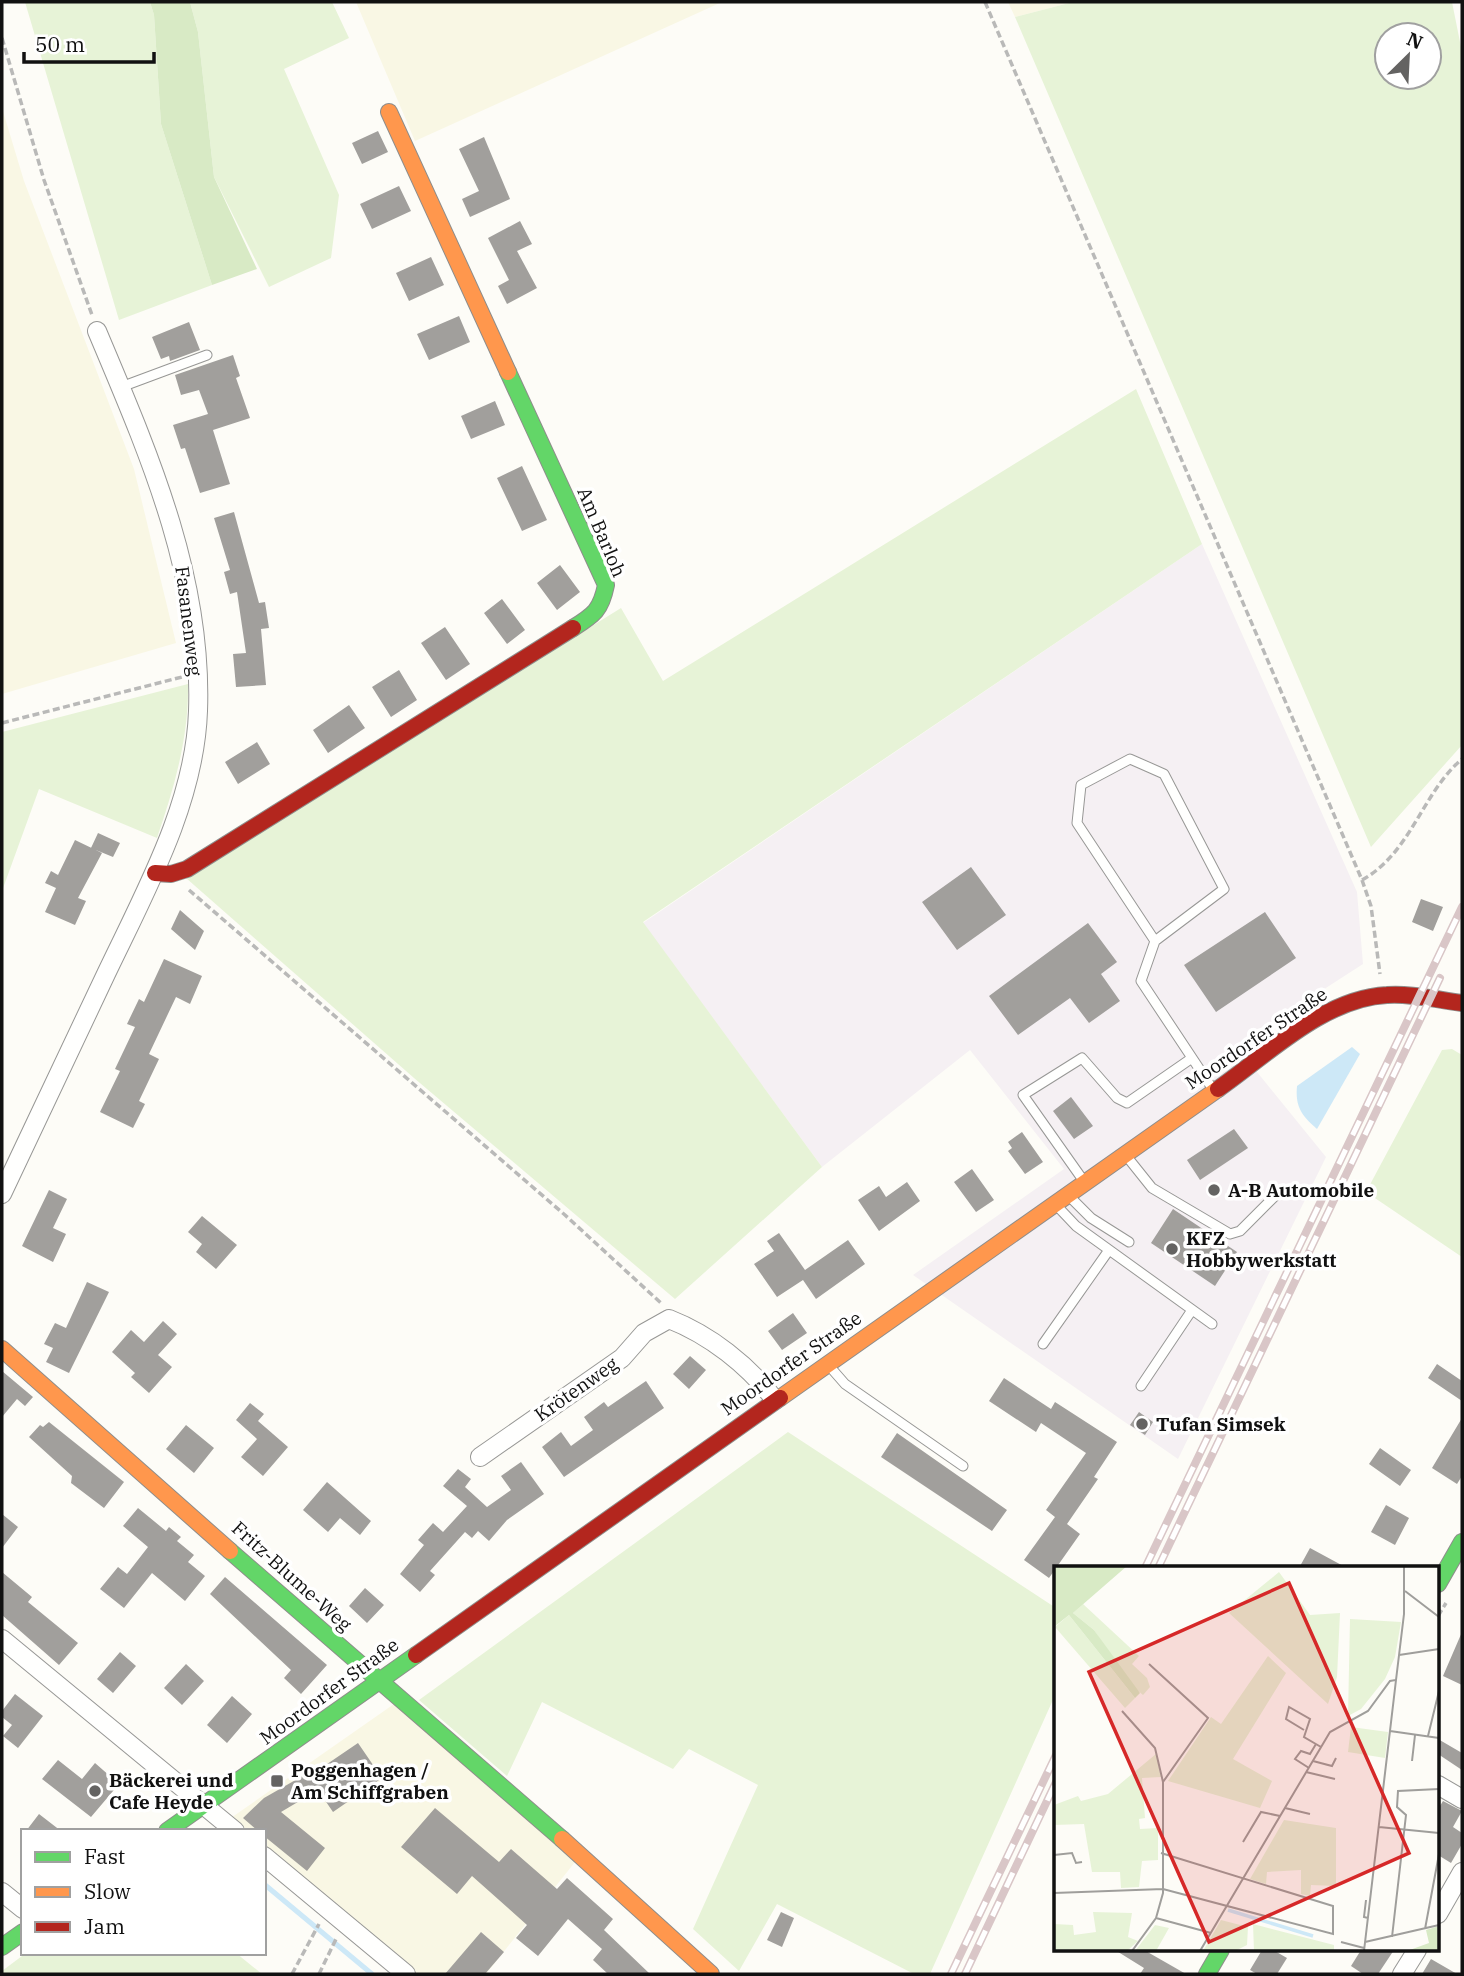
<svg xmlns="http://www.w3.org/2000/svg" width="1464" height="1976" viewBox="0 0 1464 1976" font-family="'IBM Plex Serif',serif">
<rect width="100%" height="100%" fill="#fdfcf7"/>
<path fill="#f5f0f3" d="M1202,544L1357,892L1363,964L1236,1046L1326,1157L1178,1459L913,1275L1064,1169L970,1050L822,1167L643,923Z"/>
<path fill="#f9f7e4" d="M356,2H722L415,141Z
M1008,2H1073L1015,17Z
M2,108L24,181L134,469L176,643L2,694Z
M394,1704L575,1862L486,1974H394L264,1854V1831H239L228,1820Z"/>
<path fill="#e7f3d7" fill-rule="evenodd" d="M25,2H150L154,15L161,124L212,285L119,320Z
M190,2H332L349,38L284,69L339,195L331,258L269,287L214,177L198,32Z
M1073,2H1452L1462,52V745L1371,847L1015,17ZM1429,35V77H1387V35Z
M1136,389L1202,544L643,922L822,1167L675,1299L414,1078L186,878L621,608L663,681Z
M188,684C189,738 174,788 157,838L39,789L2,891V732Z
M1452,1049L1462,1055V1257L1366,1192L1442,1050Z
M788,1432L1056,1608V1693L930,1974H914L777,1904L739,1971L693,1929L758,1785L689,1749L673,1769L542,1702L507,1776L419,1700Z
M26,1953H236L262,1974H2V1971Z"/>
<path fill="#d8eac5" d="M150,2H190L198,32L214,177L257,269L212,285L161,124L154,15Z"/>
<path fill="#cde8f7" d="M1352,1047L1360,1054L1317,1129C1302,1116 1295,1107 1297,1086Z"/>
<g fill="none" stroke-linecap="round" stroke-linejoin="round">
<path stroke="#cde8f7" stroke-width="5" d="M264,1884L372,1974"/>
</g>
<path fill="#a19f9c" d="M378,131L388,152L362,164L352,143Z
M484,137L510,199L470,217L462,199L479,191L459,149Z
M399,186L411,211L372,229L360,204Z
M520,221L532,244L517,251L537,288L507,304L498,286L509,280L488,238Z
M431,257L444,285L409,301L396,273Z
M459,316L470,342L429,360L417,334Z
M189,322L200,350L170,361L169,356L161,359L152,337Z
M233,355L240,376L236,378L250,418L213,430L230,484L200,493L185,448L181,449L173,425L208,414L199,390L181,395L175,375Z
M495,401L505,425L471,439L461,416Z
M522,466L547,520L522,531L497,478Z
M234,512L259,603L265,602L269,628L261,629L266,685L236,687L233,654L246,653L237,592L230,594L224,572L230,570L214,518Z
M560,565L580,592L557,610L537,583Z
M502,599L525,630L507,644L484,613Z
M445,627L470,664L446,680L421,643Z
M399,670L417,700L391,717L372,687Z
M349,705L365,728L328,753L313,730Z
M257,742L270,764L238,784L225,762Z
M98,833L120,843L113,857L91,848Z
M75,840L102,853L78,898L86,901L75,925L45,912L56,888L45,883L51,871L58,875Z
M971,867L1006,915L957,950L922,902Z
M1421,899L1443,907L1433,931L1412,922Z
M180,910L204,931L195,950L171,929Z
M1265,912L1296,958L1216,1012L1184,965Z
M1088,923L1117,962L1101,974L1120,1001L1089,1023L1070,998L1018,1035L989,996Z
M164,959L202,976L190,1004L176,997L149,1054L159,1059L139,1101L145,1104L133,1128L100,1112L120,1071L115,1069L135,1027L127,1024L139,999L144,1002Z
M1071,1097L1093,1126L1074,1139L1053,1111Z
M1234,1129L1248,1148L1200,1180L1187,1160Z
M1022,1132L1043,1162L1025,1174L1008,1151L1012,1148L1008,1142Z
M972,1169L994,1200L976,1212L954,1182Z
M907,1182L920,1201L879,1231L858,1200L879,1186L886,1197Z
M49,1190L67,1199L53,1228L66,1234L53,1262L22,1246Z
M1173,1209L1237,1252L1215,1286L1151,1243Z
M202,1216L237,1245L216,1269L196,1252L202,1244L188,1232Z
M779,1233L805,1270L848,1240L865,1264L816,1299L803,1280L777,1297L754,1264L774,1251L767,1241Z
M87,1282L109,1292L69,1373L46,1362L53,1348L44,1344L55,1323L66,1328Z
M793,1313L807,1333L782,1350L768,1331Z
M163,1321L177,1334L158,1355L172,1367L149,1393L131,1377L135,1373L112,1352L131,1330L144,1342Z
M690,1356L706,1370L689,1389L673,1374Z
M1437,1364L1462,1381V1401L1428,1378Z
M2,1371L33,1397L25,1406L17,1399L2,1417Z
M1004,1378L1051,1409L1055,1402L1117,1442L1094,1477L1098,1479L1067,1524L1080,1534L1049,1578L1024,1560L1055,1517L1046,1510L1086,1453L1041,1423L1036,1432L989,1401Z
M646,1381L664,1408L564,1477L542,1447L561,1432L571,1446L593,1430L584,1417L604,1402L608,1407Z
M250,1403L264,1414L258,1421L288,1447L263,1476L241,1457L257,1439L236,1420Z
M1139,1412L1153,1422L1145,1435L1130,1425Z
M1462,1418V1476L1457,1484L1432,1468Z
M49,1422L124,1482L104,1508L71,1483L72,1476L29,1437L40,1425L43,1427Z
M186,1425L214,1448L194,1473L166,1449Z
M897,1433L1007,1510L992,1531L881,1457Z
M1380,1448L1411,1470L1400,1486L1369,1464Z
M521,1462L544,1494L507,1520L489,1541L478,1531L472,1538L465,1532L430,1571L435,1575L420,1592L400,1574L424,1545L418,1540L433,1523L443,1532L467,1506L443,1486L458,1469L471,1479L465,1487L487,1507L511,1490L501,1476Z
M327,1482L371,1521L360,1535L340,1518L328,1532L303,1510Z
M1386,1505L1409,1518L1395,1545L1371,1532Z
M138,1508L166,1531L169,1527L181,1537L177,1541L194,1555L188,1562L205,1576L185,1601L152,1573L124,1608L100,1589L118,1567L127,1574L148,1547L123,1526Z
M2,1514L18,1527L2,1548Z
M1310,1548L1347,1568H1299Z
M2,1572L32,1597L28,1602L78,1643L59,1665L2,1615Z
M225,1577L327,1665L301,1694L284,1678L291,1670L210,1594Z
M365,1588L384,1605L367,1623L349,1606Z
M1462,1632V1685L1443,1676Z
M120,1652L136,1666L113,1693L97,1679Z
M186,1664L204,1681L182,1705L164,1688Z
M15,1694L43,1716L18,1748L3,1736L12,1725L2,1717V1711Z
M232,1696L252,1714L227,1743L207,1725Z
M1438,1739L1462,1753V1770L1438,1754Z
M358,1743L382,1778L333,1812L318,1790L281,1812L325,1848L307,1871L264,1836V1831H258L243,1818L264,1798L306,1774L308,1777Z
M58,1760L82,1779L95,1763L119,1784L91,1817L42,1779Z
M1443,1801L1462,1811L1453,1827L1462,1833V1844L1451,1863L1438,1855V1809Z
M435,1808L499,1862L511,1849L557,1889L567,1878L613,1919L604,1930L650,1974H608L593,1960L602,1949L568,1919L538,1956L516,1938L527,1925L472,1876L457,1894L401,1847Z
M39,1814L61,1831H26Z
M781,1912L794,1918L782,1947L767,1940Z
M481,1932L504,1952L485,1974H445Z
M1115,1950H1144L1186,1974H1140L1144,1968Z
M1262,1950H1273L1287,1958L1277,1974H1257L1250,1970Z
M1361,1950H1394L1378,1974H1363L1351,1966Z
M1431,1959L1457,1974H1422Z"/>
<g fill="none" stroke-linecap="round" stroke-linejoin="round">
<g stroke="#979795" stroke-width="11">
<path id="lane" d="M121,387L207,355
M1155,941L1077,823L1081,785L1130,759L1164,774L1224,889L1155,941L1141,981L1212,1088
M1128,1158L1152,1188L1230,1234L1240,1231L1275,1196
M1083,1180L1023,1095L1082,1058L1117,1098L1127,1103L1192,1058
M1071,1198L1091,1218L1129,1242
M1058,1207L1076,1226L1212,1324
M1043,1344L1109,1250
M831,1368L845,1384L963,1466
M1141,1386L1192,1310"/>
</g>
<g stroke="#979795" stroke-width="20">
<path id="street" d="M2,1194C37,1120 72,1047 106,974C145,892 195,803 198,711C203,576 148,452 97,331
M480,1457L622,1358L644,1333L669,1319C710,1335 748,1365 775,1400
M2,1639L235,1831
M1438,1785L1462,1799
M264,1856L406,1974
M2,1892L23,1909
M1438,1914L1462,1872
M1402,1974L1417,1950"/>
</g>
<g stroke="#8e8d8b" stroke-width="18">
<path id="fast" d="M508,372L606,585C601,610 594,615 573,628
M230,1551L562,1839
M1438,1584L1462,1542
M167,1831L416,1655
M2,1947L23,1932
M1207,1974L1221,1950"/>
</g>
<g stroke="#8e8d8b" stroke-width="18">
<path id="slow" d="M389,112L508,372
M2,1349L230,1551
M780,1398L1218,1089
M562,1839L711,1974"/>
</g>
<g stroke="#8e8d8b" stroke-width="18">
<path id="jam" d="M155,873L171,874L187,869L573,628
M1218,1089C1267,1055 1324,998 1387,995C1411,993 1437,1000 1462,1003
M416,1655L780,1398"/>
</g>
<path stroke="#b9b9b8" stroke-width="3.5" stroke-dasharray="7 3.5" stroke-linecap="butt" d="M985,2L1362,880L1371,906L1380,974
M2,38L44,180L92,315
M2,723L182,677
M1362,880C1411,853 1422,793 1462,759
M189,890L565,1215L662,1304
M1438,1616L1446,1603
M292,1974L319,1924
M319,1974L337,1937"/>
<use href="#lane" stroke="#fffffe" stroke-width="9"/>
<use href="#street" stroke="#fffffe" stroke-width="18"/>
<use href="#fast" stroke="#63d668" stroke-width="16"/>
<use href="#slow" stroke="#ff974d" stroke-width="16"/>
<use href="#jam" stroke="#b3261e" stroke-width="16"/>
<g stroke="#d9c6c7" stroke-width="8">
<path id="rail" d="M1145,1568L1462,907
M1158,1568L1440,978
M951,1974L1056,1755
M965,1974L1056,1782"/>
</g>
<use href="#rail" stroke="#fff" stroke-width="5" stroke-dasharray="16" stroke-linecap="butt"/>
</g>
<g fill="#646362" stroke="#fff" stroke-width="2.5">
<circle cx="1214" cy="1190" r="7"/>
<circle cx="1172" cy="1249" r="7"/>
<circle cx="1142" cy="1424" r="7"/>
<rect x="270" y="1774" width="14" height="14" rx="3.5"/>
<circle cx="95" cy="1791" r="7"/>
</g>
<g text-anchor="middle" stroke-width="7" stroke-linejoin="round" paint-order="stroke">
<g font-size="19" fill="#111" stroke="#fff">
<text transform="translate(602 532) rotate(67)" y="7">Am Barloh</text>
<text transform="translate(189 621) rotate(83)" y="7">Fasanenweg</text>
<text transform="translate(1256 1038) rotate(-34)" y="7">Moordorfer Straße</text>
<text transform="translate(791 1363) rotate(-35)" y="7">Moordorfer Straße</text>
<text transform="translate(576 1389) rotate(-35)" y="7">Krötenweg</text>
<text transform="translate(292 1576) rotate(42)" y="7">Fritz-Blume-Weg</text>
<text transform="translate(329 1691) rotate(-36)" y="7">Moordorfer Straße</text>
</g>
<g font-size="19" font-weight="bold" fill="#111" stroke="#fff" text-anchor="start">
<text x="1228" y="1197">A-B Automobile</text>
<text x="1186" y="1245">KFZ<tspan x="1186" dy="22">Hobbywerkstatt</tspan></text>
<text x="1156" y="1431">Tufan Simsek</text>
<text x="291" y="1777">Poggenhagen /<tspan x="291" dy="22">Am Schiffgraben</tspan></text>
<text x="109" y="1787">Bäckerei und<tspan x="109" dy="22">Cafe Heyde</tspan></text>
</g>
</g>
<g transform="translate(1054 1566)">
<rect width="385" height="385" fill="#fdfcf7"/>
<path d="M225,6L256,49L286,47L283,111L274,138L175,47ZM29,38L85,90L78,98L93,112L96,121L89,129L75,117L40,64L19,47ZM15,49L81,132L71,142L1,61ZM296,53L347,56L341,91L331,113L307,143L294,150ZM214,90L232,107L179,193L218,215L206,242L114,215L157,151L167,158ZM297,161L334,166L331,192L294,186ZM102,188L107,211L88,212L91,252L85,253L86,263L104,262V294L88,295L85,321L67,322L66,306H38L30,258L0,259V239L24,230L27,235L54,228ZM230,254L282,262V320L257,319L256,330L247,328V304L213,306L212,318L196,313ZM39,346L78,347L74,371L84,375L73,385H0V358L19,359L20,369L42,366ZM167,354L194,361L193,379L181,385H149ZM199,358L280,379V385H200ZM101,359L115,362L102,385H81Z" fill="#e7f3d7"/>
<path d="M0,0H73L19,47L40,64L86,127L81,132L15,49L0,61ZM385,360V385H353L375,377L372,364Z" fill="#d8eac5"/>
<path fill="none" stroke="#cde8f7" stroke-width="3.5" d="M174,344L259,370"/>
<path fill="none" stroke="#9f9e9b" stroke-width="2" d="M351,25L385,51M345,89L385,83M95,98L154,152L109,216M68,145L101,182L109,216V327L102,352L78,385M250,164L232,153L235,141L256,153L250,171L267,181M336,165L385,172M374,170L385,125M259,195L278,200L282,192M358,195L361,169M255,202L241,193L247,185L256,188L262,178M252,206L281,213M231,242L256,248M325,261L385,267M189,276L207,246L226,250M0,289L18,287L22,297L28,296M0,327L109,323L279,368V340L107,287M312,334L310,351L314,352M102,352L157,367M371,363L385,288M338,371L352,249L343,241L344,225L385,223M287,376L310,382M311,376L385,359M146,385L276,166L314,145L336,115L342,114L350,48V0M310,385L342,114"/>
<path fill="#d62828" fill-opacity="0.15" stroke="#d62828" stroke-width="3.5" d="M235,17L355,287L155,376L35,106Z"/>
<rect width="385" height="385" fill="none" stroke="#111" stroke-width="3.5"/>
</g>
<rect width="1464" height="1976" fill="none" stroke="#111111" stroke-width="7"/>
<rect x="21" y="1829" width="245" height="126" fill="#ffffff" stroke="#a0a0a0" stroke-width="2"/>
<rect x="35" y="1852" width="35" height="10" fill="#63d668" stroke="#a0a0a0" stroke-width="2"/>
<text x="84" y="1864" font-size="21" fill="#111111">Fast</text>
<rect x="35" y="1887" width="35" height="10" fill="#ff974d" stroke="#a0a0a0" stroke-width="2"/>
<text x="84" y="1899" font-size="21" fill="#111111">Slow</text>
<rect x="35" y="1922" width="35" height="10" fill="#b3261e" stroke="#a0a0a0" stroke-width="2"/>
<text x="84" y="1934" font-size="21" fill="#111111">Jam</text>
<g transform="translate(1408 56) rotate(24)"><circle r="33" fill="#ffffff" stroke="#a0a0a0" stroke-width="2"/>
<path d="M0-5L12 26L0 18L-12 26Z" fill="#646362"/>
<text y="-10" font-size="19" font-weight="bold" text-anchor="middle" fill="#111111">N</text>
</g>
<path d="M24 52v10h130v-10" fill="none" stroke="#111111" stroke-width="3.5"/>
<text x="35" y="52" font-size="21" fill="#111111" stroke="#ffffff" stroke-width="5" paint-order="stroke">50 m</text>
</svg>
